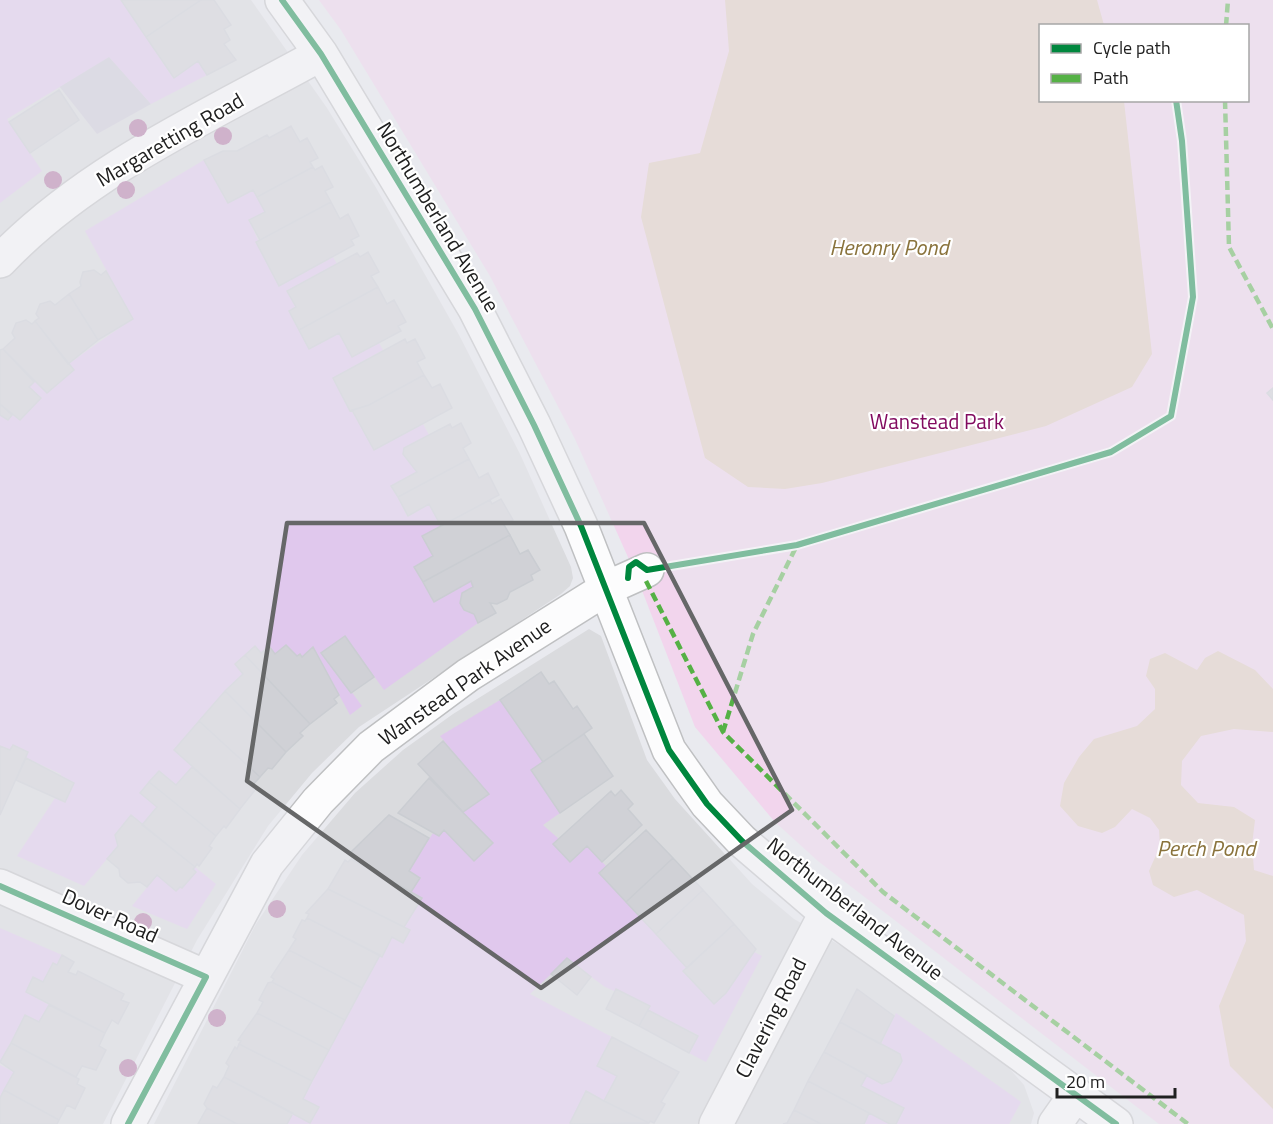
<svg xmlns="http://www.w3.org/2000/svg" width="1273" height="1124" viewBox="0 0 1273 1124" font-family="'Titillium Web',sans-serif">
<rect width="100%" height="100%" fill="#e9eaef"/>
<path fill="#dadbde" d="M0,0H251L327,108L375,186L459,335L520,454L571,567L573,578L570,586L561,594L359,727L312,773L268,826L197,940L103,1124H0Z
M589,629L601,636L647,760L675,799L752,884L794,919L867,961L1006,1065L1024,1085L1034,1113L1031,1124H154L256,924L302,855L355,793L403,750L453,714Z"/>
<path fill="#cdcbd8" d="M109,56L151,104L97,134L59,86Z"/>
<path fill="#e0c8ed" d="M0,0H121L173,78L198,61L207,75L151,104L109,57L7,119L42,171L0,203Z
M204,160L227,203L253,190L265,212L249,220L279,286L333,257L337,264L288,290L296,307L289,311L339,333L352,357L379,343L383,350L333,378L374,450L423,424L429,435L404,448L403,454L417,472L392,486L407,516L429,504L441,526L422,536L433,556L415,567L434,601L471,581L473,587L462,593L460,603L465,610L474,614L478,623L384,690L345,636L322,652L362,706L350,715L313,647L302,657L300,654L297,656L286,645L275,654L269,646L261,653L255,646L243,674L225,691L174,750L192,767L176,785L159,771L141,793L157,807L142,825L131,816L115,835L118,846L84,886L17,856L55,798L65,802L74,783L60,776L61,774L26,758L28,752L13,745L10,750L0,746V415L8,420L12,415L20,420L41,398L29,387C40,375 56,372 70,363C91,348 111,333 133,319L85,231Z
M500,700L543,762L531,770L560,813L543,825L559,839L554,843L587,846L607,867L600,873L687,968L683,972L714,1004L726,993L754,952L762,956L706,1062L689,1053L698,1035L648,1010L649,1006L605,987L567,959L530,994L612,1037L597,1066L617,1076L604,1101L586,1092L570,1123L572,1124H287L293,1113L310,1122L319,1107L303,1099L380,955L382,956L392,937L403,943L410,931L404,927L421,898L411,892L419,877L409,871L433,833L439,836L444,830L474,861L492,844L463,812L488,794L440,736Z
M195,867L216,884L187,929L132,906L157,875L176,891L180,887L182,888L195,872L193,869Z
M0,928L62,955L57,965L53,963L43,982L33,977L26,992L49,1005L39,1022L25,1016L0,1062Z
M896,1013L1021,1102L1009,1124H896L861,1086Z
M0,1065L14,1072L0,1098Z
M869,1113L890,1124H864Z"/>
<path fill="#f2d5ed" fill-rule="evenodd" d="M319,0H1273V1124H1159L818,861L774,821L695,727L636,575L575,439L490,276L341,30ZM1040,26H1248V100H1040Z"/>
<path fill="#e2ccbd" d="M725,0H1097L1104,25L1040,26V100L1124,101L1152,354L1132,387L1046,426L822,483L785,489L748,487L705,458L641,217L649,163L700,153L729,51Z
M1218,651L1255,670L1273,689V732L1234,729L1201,736L1182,761L1181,785L1198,803L1234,807L1255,820L1252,845L1254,870L1273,876V1109L1230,1066L1219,1006L1246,941L1244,915L1197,890L1174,897L1153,885L1149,871L1160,846L1159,830L1150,818L1132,809L1115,827L1102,833L1078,826L1060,806L1064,783L1079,757L1094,739L1137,726L1155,709V689L1146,676L1150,659L1165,653L1197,670L1205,658Z"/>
<path fill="#d0d1d6" stroke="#cacdd2" stroke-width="1.5" d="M121,0H201L146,37Z
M201,0H214L231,25L224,29L230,40L224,44L236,60L207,75L198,61L174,78L146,37Z
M59,90L79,120L30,153L9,122Z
M291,126L300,142L307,138L318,158L310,162L313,167L257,197L253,190L228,203L204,160L223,151H237L267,135L269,138Z
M322,166L333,187L325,191L331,202L260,240L249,220L265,212L257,197L313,167L315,170Z
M331,202L340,219L348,214L359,236L351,240L354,245L279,286L256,242Z
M368,252L379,272L371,276L378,287L299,330L289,311L296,307L287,291L357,253L360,257Z
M94,270L101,275L106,271L133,319L98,340L69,294L81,286L80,282L83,272Z
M378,287L387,304L394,300L406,322L398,326L401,331L352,357L339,333L309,349L299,330Z
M69,294L98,340L68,364L35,321L39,318L36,314L40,304L50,301L55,305Z
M26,320L32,324L35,321L74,370L47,393L3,349L15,338L12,333L16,323Z
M405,339L407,343L415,339L425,358L417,362L424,375L369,405L350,411L333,378Z
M3,349L34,382L29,387L41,398L20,420L0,404V350Z
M424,375L432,388L440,384L452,408L374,450L352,410L369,405Z
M1273,388V400L1267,393Z
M0,404L12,415L8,420L0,415Z
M461,423L471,443L463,448L469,459L398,497L391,486L417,472L403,454L404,448L450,424L452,428Z
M469,459L479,478L488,473L499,495L441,526L429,504L408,516L398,497Z
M501,499L513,520L504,525L510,535L423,582L414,567L433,556L422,536L490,500L492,504Z
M510,535L520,554L528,550L540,570L531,575L533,580L510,592L507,599L497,604L490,603L496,613L478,623L474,614L464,610L460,603L462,593L473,587L471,581L434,602L423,582Z
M345,636L374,677L351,693L321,653Z
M286,645L297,656L300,654L302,657L313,647L339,695L334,699L337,703L310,724L245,655L255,646L261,653L269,646L275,654Z
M245,655L310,724L300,733L303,736L286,752L225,691L243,674L235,664Z
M541,672L549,684L554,681L573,709L577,706L592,728L543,762L500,700Z
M225,691L286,752L272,769L268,768L260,777L199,721Z
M199,721L260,777L251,787L255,790L240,809L174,750Z
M584,734L613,776L560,813L531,770Z
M443,741L489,794L463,812L418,764Z
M13,745L28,752L0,815V746L10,750Z
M26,758L74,783L65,802L16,780Z
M192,767L240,809L226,828L224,826L216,836L149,782L159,771L176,785Z
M429,778L493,843L474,861L444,830L439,836L398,813Z
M149,782L216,836L209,846L212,848L199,866L197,864L195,867L142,825L157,807L140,793Z
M621,790L633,804L628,809L642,825L602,862L587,846L570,862L553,844L611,791L615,796Z
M131,815L195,867L193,869L196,872L182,888L180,887L176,891L157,875L147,887L140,882L128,883L120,876L119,869L107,859L118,846L115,835Z
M389,815L429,838L409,871L420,878L411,892L351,859L353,856L350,853Z
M646,830L673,858L626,902L599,873Z
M673,858L703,890L656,934L626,902Z
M351,859L422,898L404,927L328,889L345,860L348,862Z
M328,889L410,930L403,943L392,937L382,957L307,918L309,914L306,913Z
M703,890L734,924L687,968L656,934Z
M307,918L380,955L362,988L289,950L296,939L293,937L302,920L305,921Z
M734,924L756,949L726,993L714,1004L683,971Z
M289,950L362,988L345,1020L272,982L274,979L271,977Z
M62,955L74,962L68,972L76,975L78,971L124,994L121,1000L129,1003L118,1024L112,1020L105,1033L26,992L33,977L43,982L53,963L57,965Z
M567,958L591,977L577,995L551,974Z
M272,982L345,1020L329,1050L257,1013L263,1002L259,1000L268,983Z
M616,989L650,1006L639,1026L606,1009Z
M857,989L894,1016L880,1044L840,1022Z
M49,1005L105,1033L99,1046L106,1050L96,1070L82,1066L76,1077L11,1043L25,1015L39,1022Z
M648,1010L698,1036L689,1053L639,1026Z
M257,1013L329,1050L312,1081L239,1044L241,1041L238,1040Z
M840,1022L900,1054L902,1061L891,1081L882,1084L824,1052Z
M612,1037L679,1072L661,1102L665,1104L654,1123L650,1121L649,1123L604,1101L617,1076L597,1066Z
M11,1043L79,1079L77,1084L85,1088L75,1109L67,1105L59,1120L4,1090L14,1072L0,1062Z
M239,1044L312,1081L303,1099L319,1107L310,1123L224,1077L229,1066L226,1063L235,1047L237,1049Z
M824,1052L867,1075L861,1086L904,1108L896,1124H890L808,1081Z
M224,1077L293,1113L287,1124H237L207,1108L204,1104L213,1086L217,1088Z
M808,1081L869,1113L864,1124H821L794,1110Z
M4,1090L59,1120L57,1124H0V1098Z
M586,1091L604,1101L649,1123L572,1124L570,1123Z
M207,1108L237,1124H198Z
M794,1110L821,1124H783L787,1123Z"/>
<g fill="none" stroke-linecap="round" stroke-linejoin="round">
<g stroke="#bfc0c2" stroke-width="36">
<path id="minor" d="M282,0L321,54L475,309L534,425L581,526L669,750L707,804L742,841L826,913L1116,1124
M0,261C88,169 211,115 321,54
M0,886L206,977
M128,1124L267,864L318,801L371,747L468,675L607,588L647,570
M716,1124L826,913
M1055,1124L1076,1094"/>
</g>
<use href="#minor" stroke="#fcfcfd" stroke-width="33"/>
<path stroke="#55b145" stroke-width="4.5" stroke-dasharray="9 4.5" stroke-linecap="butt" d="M1226,26L1228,0
M1225,100L1229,247L1273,329
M646,581L723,732L883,892L1188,1124
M723,732L753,634L797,545"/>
<g stroke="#fff" stroke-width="10">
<path id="cycleway" d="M282,0L321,54L475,309L534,425L581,526L669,750L707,804L742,841L826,913L1116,1124
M628,578L629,567L636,562L647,570L797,545L1111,452L1171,416L1193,297L1182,141L1176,100
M0,886L206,977L128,1124"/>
</g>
<use href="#cycleway" stroke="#00873e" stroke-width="6"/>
</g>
<g fill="#b06fa0">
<circle cx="138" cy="128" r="9"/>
<circle cx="223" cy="136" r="9"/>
<circle cx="53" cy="180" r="9"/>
<circle cx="126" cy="190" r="9"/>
<circle cx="277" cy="909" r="9"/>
<circle cx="143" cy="922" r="9"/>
<circle cx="217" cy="1018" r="9"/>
<circle cx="128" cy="1068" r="9"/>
</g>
<path d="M0 0H1273V1124H0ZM287,523H644L792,810L541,988L247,781Z" fill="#e9eaef" fill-opacity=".55" fill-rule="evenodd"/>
<path fill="none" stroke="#666768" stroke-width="4.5" stroke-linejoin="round" d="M287,523H644L792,810L541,988L247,781Z"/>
<g text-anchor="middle" stroke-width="4.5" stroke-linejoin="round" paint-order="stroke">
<g font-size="21" fill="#202020" stroke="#fff">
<text transform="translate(170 140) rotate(-30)" y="7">Margaretting Road</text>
<text transform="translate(438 217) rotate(59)" y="7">Northumberland Avenue</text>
<text transform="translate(465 682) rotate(-35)" y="7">Wanstead Park Avenue</text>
<text transform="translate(855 909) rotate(38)" y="7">Northumberland Avenue</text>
<text transform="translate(110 916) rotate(24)" y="7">Dover Road</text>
<text transform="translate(771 1018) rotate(-63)" y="7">Clavering Road</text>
</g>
<g font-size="21" fill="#820a5f" stroke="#fff">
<text x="937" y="429">Wanstead Park</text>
</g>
<g font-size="22" font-style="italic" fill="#8a733c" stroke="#fff">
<text x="889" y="255">Heronry Pond</text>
<text x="1206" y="856">Perch Pond</text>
</g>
</g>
<rect x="1039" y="24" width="210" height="78" fill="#ffffff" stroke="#a6a6a6" stroke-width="1.5"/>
<rect x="1051" y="44" width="30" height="9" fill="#00873e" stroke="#a6a6a6" stroke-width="1.5"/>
<text x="1093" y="54" font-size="18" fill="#202020">Cycle path</text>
<rect x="1051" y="74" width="30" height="9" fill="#55b145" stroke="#a6a6a6" stroke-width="1.5"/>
<text x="1093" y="84" font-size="18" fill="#202020">Path</text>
<path d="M1057 1088v9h118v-9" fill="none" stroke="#202020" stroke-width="3"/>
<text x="1066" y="1088" font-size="18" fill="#202020" stroke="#ffffff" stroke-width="4.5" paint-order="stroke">20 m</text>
</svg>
